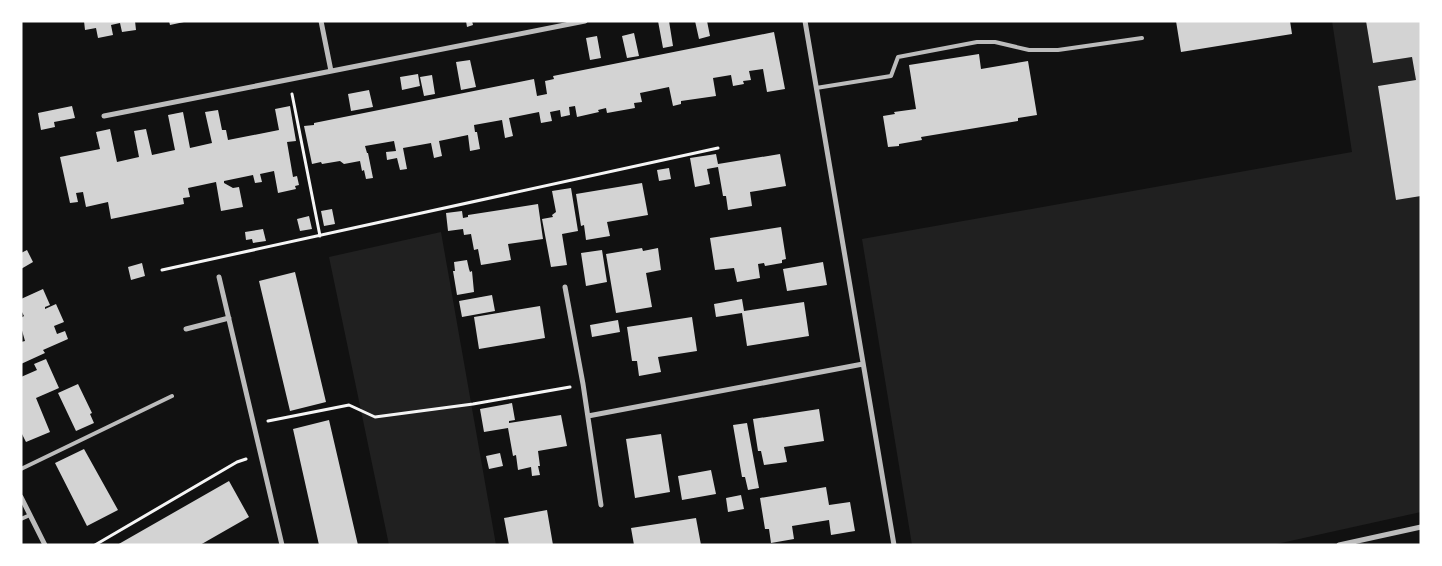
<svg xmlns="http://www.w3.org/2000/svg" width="1442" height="566" viewBox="0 0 1442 566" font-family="Overpass,sans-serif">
<rect width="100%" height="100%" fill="#111"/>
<path fill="#202020" d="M1332,21H1366L1373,63L1412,57L1416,80L1378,86L1396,200L1421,196V512L1272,545H912L862,239L1352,152Z
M441,232L496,545H389L329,257Z"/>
<path fill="#d3d3d3" d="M84,21H135L136,30L122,32L120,23L111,25L113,35L98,38L96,28L85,30Z
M169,21H184V22L170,25Z
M466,21H472L473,25L467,27Z
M658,21H669L673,46L663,48Z
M695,21H707L710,36L699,39Z
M1176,21H1290L1292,34L1181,52Z
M1366,21H1421V196L1396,200L1378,86L1416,80L1412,57L1373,63Z
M774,32L785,89L767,92L763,69L749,71L751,80L743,81L744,84L733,86L731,75L713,78L716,96L681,101V104L673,106L669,87L640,93L642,102L634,103L635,108L607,113L606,108L598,110L599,112L577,117L575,106L569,107L570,115L561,117L560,110L550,112L552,121L541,123L539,112L509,118L513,136L505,138L502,120L474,125L475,132H477L480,149L470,151L468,135L439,141L442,156L434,158L431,143L403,148L407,169L400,170L397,158L387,160L386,152L396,151L394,141L365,146L367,153H368L373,178L366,179L364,170L362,171L360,161L344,164L340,161L322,164L321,162L312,164L304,126L314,125V123L534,79L537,96L547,94L545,81L554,79L553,76Z
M634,33L639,56L627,58L622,36Z
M597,36L601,58L590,60L586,38Z
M979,54L981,69L1028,61L1037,115L1018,118V121L921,137L922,140L899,144V146L888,147L883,116L895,114L894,112L916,109L909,65Z
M470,60L476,87L461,90L456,62Z
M418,74L420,86L402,90L400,77Z
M432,75L435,94L424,96L420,77Z
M369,90L373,107L351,111L348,94Z
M72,106L75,118L54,122L55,127L41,130L38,113Z
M290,106L296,141L287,142L293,177L297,176L299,185L295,186L296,189L278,193L274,171L260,174L262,182L255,183L253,175L224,181V183L233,188L239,187L243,207L221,211L216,182L188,188L190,197L183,198L184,204L111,219L108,202L86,207L83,192L76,193L78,202L70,203L60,157L100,149L96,132L110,129L117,162L139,157L134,131L146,129L152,155L175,150L168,115L183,112L190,148L212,143L205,112L218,110L222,130H226L228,140L279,130L275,109Z
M716,154L718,164L780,154L786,186L750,192L752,206L728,210L726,196H723L718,167L707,169L710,184L695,187L690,158Z
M669,168L671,179L659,181L657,170Z
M642,183L648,215L607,222L610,236L586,240L584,225L581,226L576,194Z
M571,188L578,231L562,234L567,265L551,267L542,219L553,217L552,215L556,212L552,191Z
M538,204L543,239L508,244L511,260L481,265L478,249L474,250L471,234L464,235L463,229L448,231L446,213L462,211L463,218L468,217V215Z
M332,209L335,224L324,226L321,211Z
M309,216L312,229L300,231L297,219Z
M781,227L786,259L782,260V263L765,266L764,263L758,264L760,278L737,282L734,268L715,270L710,238Z
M263,229L266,241L253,243L252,239L246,240L245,232Z
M642,248L643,251L658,248L661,270L646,273L652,307L616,313L606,254Z
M27,250L33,262L21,269V253Z
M602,250L607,282L586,286L581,253Z
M467,260L469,269L470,272L472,271L474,292L457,295L453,271H455L454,262Z
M823,262L827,285L787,291L783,269Z
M142,263L145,276L131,280L128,267Z
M295,272L326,402L290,411L259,281Z
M43,289L50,305L45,307V309L56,304L64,322L54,326L57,334L65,331L68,339L43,350L45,353L21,364V342L25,341L21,327V318L24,316L21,310V299Z
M492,295L495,311L462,317L459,301Z
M742,299L744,311L804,302L809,336L747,346L742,313L716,317L714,304Z
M540,306L545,338L479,349L474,317Z
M692,317L697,351L658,357L661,372L639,376L637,361H632L627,327Z
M618,320L620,332L592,337L590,325Z
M46,359L59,388L36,398L50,432L26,442L21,432V377L37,370L34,364Z
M78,384L92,413L90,414L94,423L76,431L58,393Z
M512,403L515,420L509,421V423L561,415L567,446L538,451L540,466H538L540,475L532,476L531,467L518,470L516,455L513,456L508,428L484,432L480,409Z
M819,409L824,441L784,447L787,462L764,465L761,451H758L753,419Z
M329,420L358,545H319L293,429Z
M747,423L759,488L748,490L745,477H742L733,425Z
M661,434L670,492L635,498L626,439Z
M84,449L118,510L87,526L55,463Z
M500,453L503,466L489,469L486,456Z
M711,470L716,494L682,500L678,476Z
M229,481L249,517L200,545H117Z
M826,487L829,505L850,502L855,531L831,535L829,520L792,526L794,539L771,543L769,529H765L760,498Z
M741,495L744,509L728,512L726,498Z
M547,510L553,545H509L504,518Z
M696,518L701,545H634L631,528Z"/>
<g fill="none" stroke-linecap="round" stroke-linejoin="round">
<path stroke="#f5f5f5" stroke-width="3" d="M292,94L320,236
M162,270L718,148
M268,421L349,405L375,417L473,404L570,387
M95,545L237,462L246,459"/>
<path stroke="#bcbcbc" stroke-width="4" d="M816,88L891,76L898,57L977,42H995L1029,50H1058L1142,38
M21,469L172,396
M21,519L30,515"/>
<path stroke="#bcbcbc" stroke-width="5" d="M321,21L331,71
M805,21L894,545
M104,116L585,21
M219,277L282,545
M565,287L583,384L601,505
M186,329L229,318
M588,416L863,364
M21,497L45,545
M1339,545L1421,527"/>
</g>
<rect width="1442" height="566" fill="none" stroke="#ffffff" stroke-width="45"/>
</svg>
